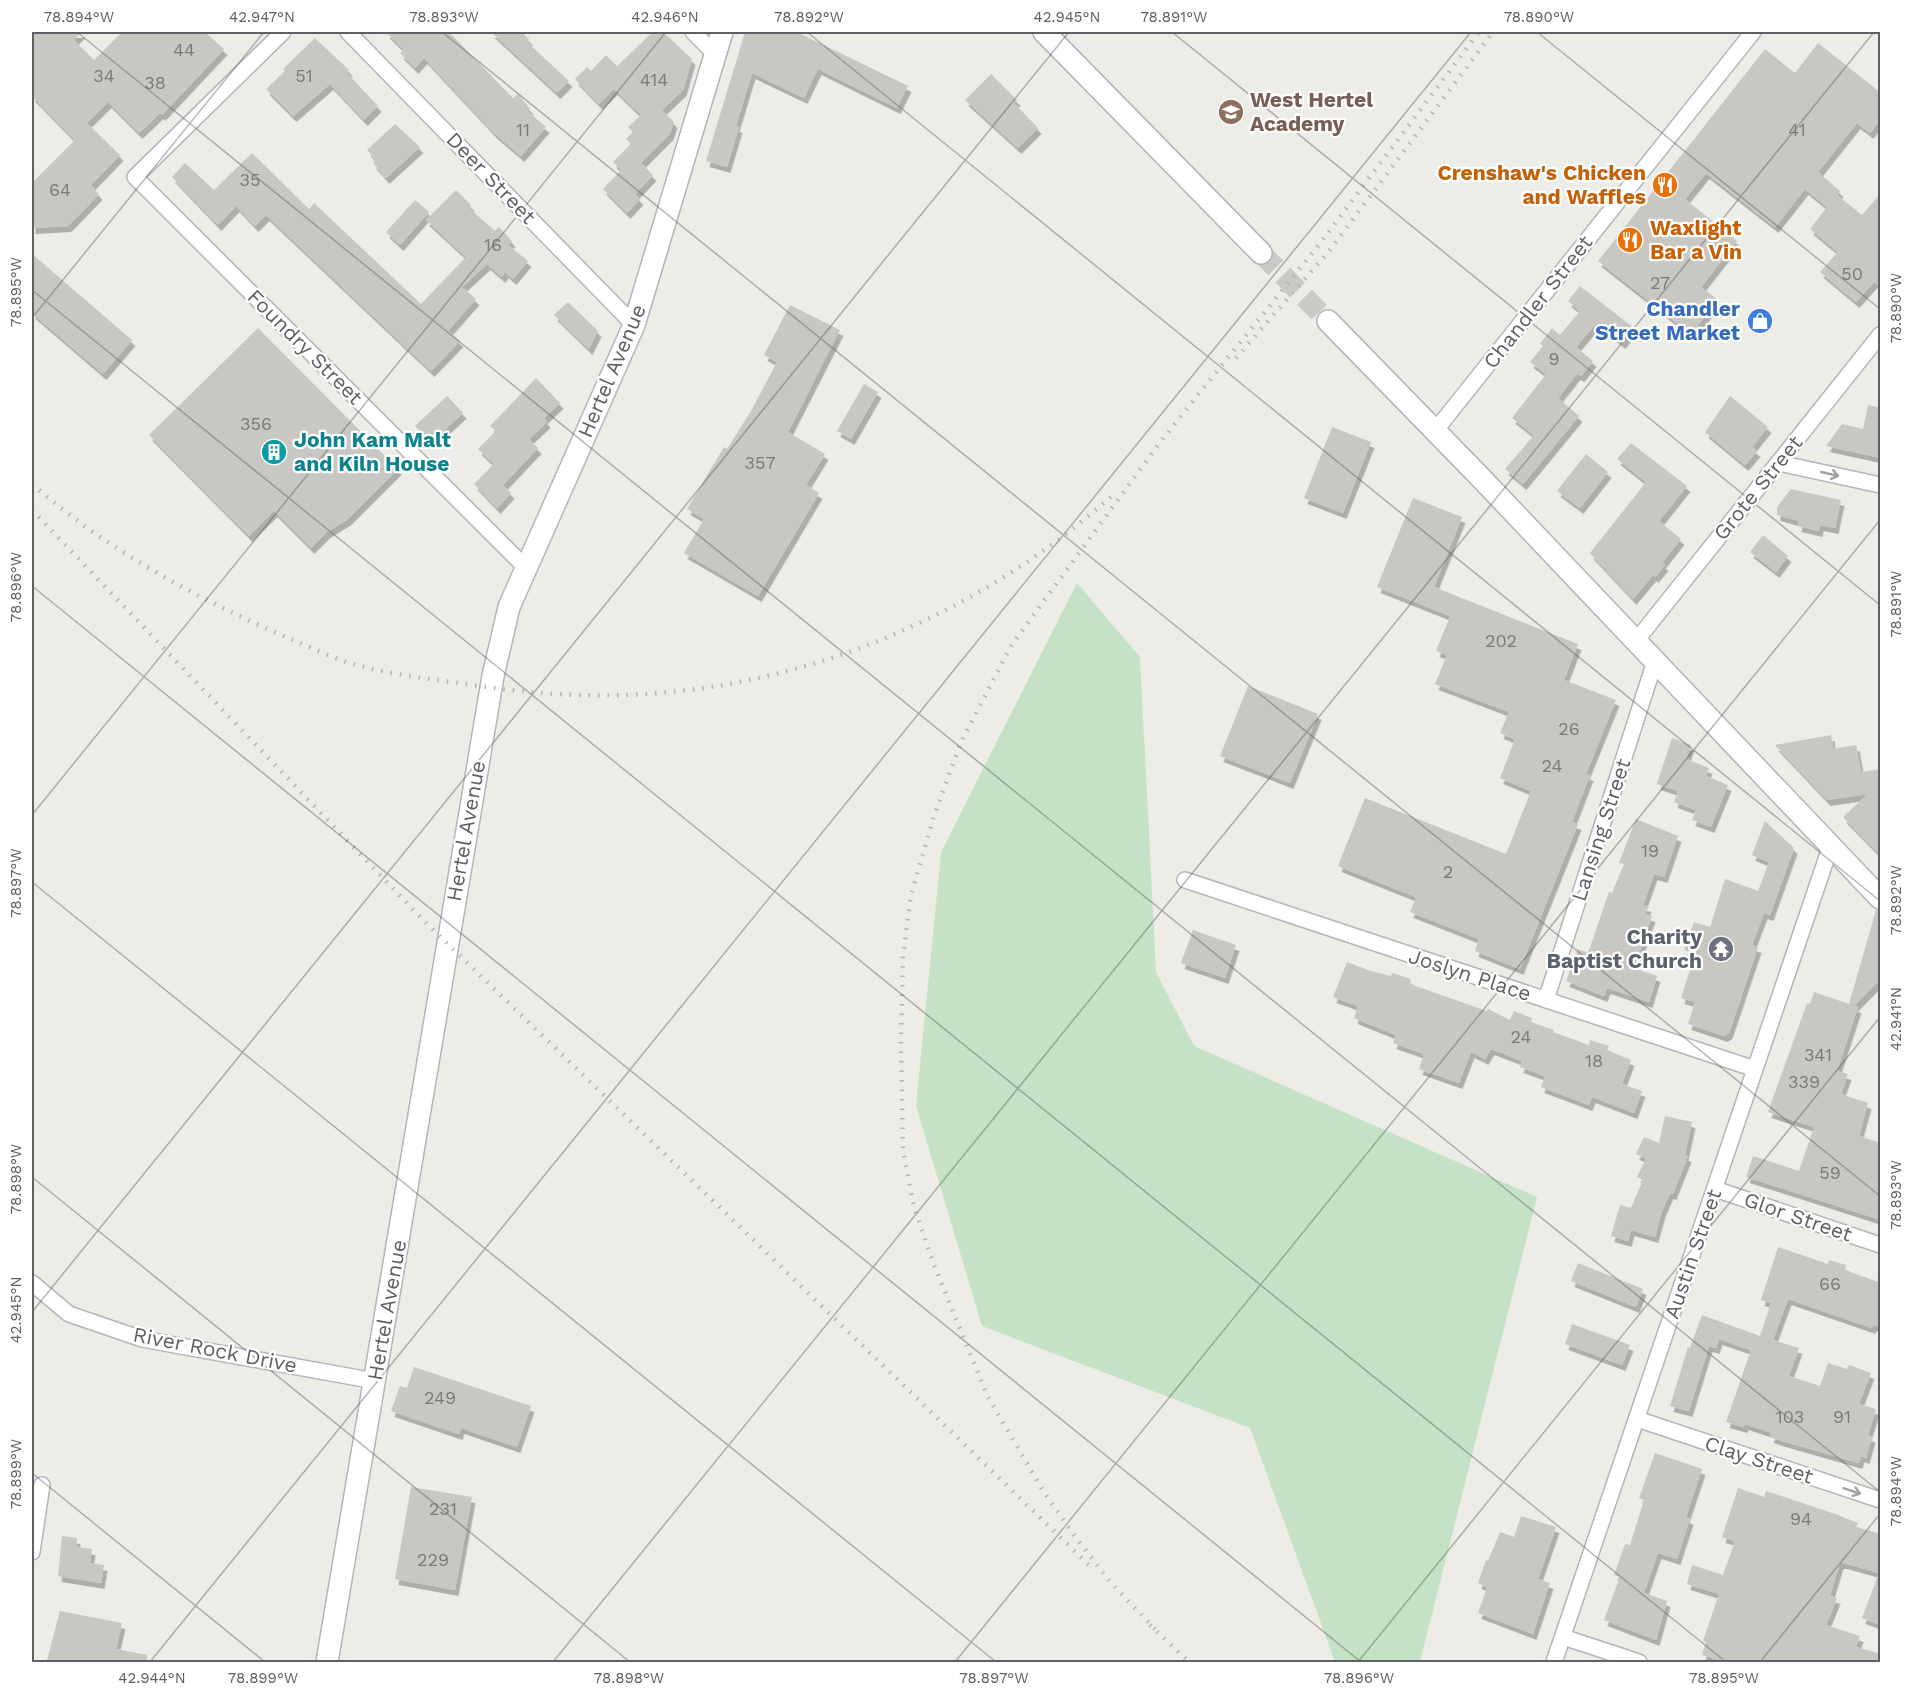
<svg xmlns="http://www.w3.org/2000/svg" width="1912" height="1694" viewBox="0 0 1912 1694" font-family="'Work Sans',sans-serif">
<defs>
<filter id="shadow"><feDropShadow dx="3.5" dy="6" stdDeviation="0" flood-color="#0004"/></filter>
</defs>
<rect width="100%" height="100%" fill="#eeece6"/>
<path fill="#c6e2c6" d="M1077,583L1140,657L1156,972L1194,1046L1537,1197L1420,1662H1335L1250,1428L982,1326L916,1106L941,852Z"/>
<path fill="#c9c7c2" filter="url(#shadow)" d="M32,32H82L74,40L94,60L122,32H205L224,49L162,115L160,113L139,133L108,102L87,123L120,155L91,185L99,194L68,226L32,228V183L75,140L32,96Z
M386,32H449L513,98L518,94L530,109L527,111L546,127L521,156L494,133L424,58L415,68L400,53L404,50Z
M491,32H521L529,39L527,42L569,81L557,93Z
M653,32H663L692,59L683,90L662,110L674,122L670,134L641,163L653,175L635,194L640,199L627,213L603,189L621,170L613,162L631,144L626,139L633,132L628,127L641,115L614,89L599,104L575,79L587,67L591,71L606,55L617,66Z
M745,32H797L908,86L897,108L818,69L804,98L752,73L736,126L739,127L727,167L706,161Z
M315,38L349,70L347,73L378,106L364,120L330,84L293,116L266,89L285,71L283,69Z
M1818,43L1881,93V119L1870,133L1857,123L1818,172L1840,191L1837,195L1862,215L1881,193V287L1874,282L1856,302L1820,272L1838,252L1810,229L1827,207L1805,189L1775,227L1706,173L1685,199L1737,241L1701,287L1718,300L1691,334L1598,261L1765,49L1795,73Z
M991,74L1017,100L1014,103L1038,128L1018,148L965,100Z
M395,124L420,147L386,178L373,163L376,160L367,150Z
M252,153L309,209L314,203L421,304L466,257L426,220L456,190L471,205L469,208L495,231L499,227L512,241L508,245L528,261L513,279L505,272L502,277L487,264L462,287L476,299L448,331L460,341L431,371L266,215L255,226L236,206L218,225L172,177L185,163L214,190Z
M415,200L429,212L400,245L386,232Z
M32,254L132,340L103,374L32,313Z
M1580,286L1634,328L1622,343L1596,323L1576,347L1593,361L1581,376L1577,374L1558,398L1579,416L1523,484L1505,469L1534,435L1512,418L1546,374L1530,362L1543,346L1540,344L1552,328L1560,335L1580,311L1568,301Z
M568,302L598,331L589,349L554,315Z
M790,305L840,330L788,432L825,454L806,485L819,493L758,596L684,553L704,519L687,509L724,447L727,449L751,411L777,362L764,355Z
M258,328L398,469L348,519L327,532L311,548L274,511L249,536L149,435Z
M536,378L560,403L544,418L547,422L529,439L538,448L503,485L511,493L497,508L474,484L494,464L478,449L496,431L490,426Z
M864,384L878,392L851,439L837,431Z
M447,396L463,413L431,442L415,426Z
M1730,396L1768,427L1752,447L1757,451L1745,465L1705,432Z
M1868,405L1881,408V458L1826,446L1842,424L1863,429Z
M1332,427L1371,442L1343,513L1304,498Z
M1631,443L1687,486L1659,521L1681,539L1662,563L1665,565L1655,577L1653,575L1633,599L1590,553L1646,482L1617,459Z
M1586,454L1608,472L1580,508L1557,491Z
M1791,489L1841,500L1835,528L1820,525L1819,531L1798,526L1799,521L1777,515V507Z
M1413,498L1462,517L1434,587L1578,644L1564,680L1616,700L1586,774L1590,775L1572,822L1578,824L1520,969L1475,951L1479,939L1410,912L1416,897L1338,866L1365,798L1506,854L1531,791L1500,778L1515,739L1500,733L1509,712L1435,684L1447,655L1436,651L1450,616L1377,587Z
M1763,535L1788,556L1776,572L1750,552Z
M1248,686L1318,714L1290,783L1220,756Z
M1831,735L1833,749L1856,745L1861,772L1881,769V856L1843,817L1868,794L1827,800L1775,745Z
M1672,738L1691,745L1686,759L1709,768L1706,776L1728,785L1711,827L1692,820L1696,810L1674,802L1678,791L1657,784Z
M1636,819L1678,836L1664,877L1654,874L1643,905L1648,906L1645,914L1652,916L1634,968L1657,976L1649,1002L1607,988L1604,996L1566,981L1578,949L1588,953L1609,892L1612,893L1624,864L1619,863Z
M1765,821L1794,848L1770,915L1764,913L1752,945L1758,947L1729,1033L1724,1036L1688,1024L1695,1002L1681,998L1695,954L1684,950L1694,922L1710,927L1725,879L1758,891L1769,862L1752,855Z
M1876,910H1881V979L1854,1006L1858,1007L1837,1071L1848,1074L1841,1094L1868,1103L1859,1136L1881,1143V1220L1746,1177L1753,1156L1799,1171L1814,1127L1768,1112L1807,1003L1810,1004L1814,992L1849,1004Z
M1193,930L1236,945L1225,978L1181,963Z
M1347,962L1371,971L1391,976L1392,973L1411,979L1410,984L1487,1011L1488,1009L1510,1020L1514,1011L1532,1018L1531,1022L1554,1030L1553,1032L1589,1045L1590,1040L1609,1046L1607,1050L1631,1060L1622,1084L1642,1091L1634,1113L1592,1097L1589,1105L1541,1087L1545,1076L1520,1067L1522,1061L1491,1049L1485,1059L1471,1052L1459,1083L1419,1069L1424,1054L1393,1043L1396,1035L1354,1018L1358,1006L1333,997Z
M1665,1116L1692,1122L1685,1155L1688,1156L1673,1194L1670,1193L1662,1211L1655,1237L1631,1230L1628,1241L1611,1236L1620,1205L1631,1208L1643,1180L1637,1177L1646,1158L1636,1154L1644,1137L1659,1143Z
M1778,1247L1828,1264L1829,1260L1846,1265L1845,1270L1881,1283V1327L1873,1325L1872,1328L1788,1299L1773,1340L1799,1348L1789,1376L1820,1386L1828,1363L1847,1369L1849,1365L1871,1373L1859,1404L1876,1409L1868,1435L1872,1437L1866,1458L1861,1456L1859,1463L1782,1441L1770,1437L1772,1433L1745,1424L1744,1427L1726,1422L1751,1350L1719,1339L1716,1348L1709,1346L1689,1411L1670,1406L1688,1347L1690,1348L1702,1315L1760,1336L1771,1303L1761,1300Z
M1578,1263L1643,1289L1636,1307L1571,1281Z
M1572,1324L1630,1345L1622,1365L1565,1344Z
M414,1367L531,1406L517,1447L461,1428L459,1434L391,1411L400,1386L407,1388Z
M1655,1453L1702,1469L1686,1517L1690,1519L1677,1559L1658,1553L1644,1593L1667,1601L1656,1640L1604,1620L1620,1577L1614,1575L1625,1544L1630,1545L1644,1500L1639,1498Z
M411,1487L472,1497L455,1590L395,1579Z
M1738,1488L1764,1497L1766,1491L1838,1515L1858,1523L1856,1527L1881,1534V1625L1862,1618L1879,1573L1844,1563H1840L1830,1596L1837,1598L1826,1625L1860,1636L1856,1647L1881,1654V1662H1726L1702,1655L1706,1642L1703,1641L1719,1594L1687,1584L1692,1565L1723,1575L1735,1541L1722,1537Z
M1521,1516L1556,1527L1538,1579L1550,1583L1533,1634L1478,1613L1487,1587L1478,1583L1486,1560L1488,1561L1500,1532L1514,1537Z
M62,1536L77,1538L76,1547L92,1549L90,1563L104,1565L101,1583L58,1576Z
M60,1611L122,1623L116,1649L147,1655V1662H60L47,1660Z"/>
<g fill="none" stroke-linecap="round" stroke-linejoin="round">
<path stroke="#cac9c6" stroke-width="21" stroke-dasharray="21 10" stroke-linecap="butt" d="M1261,253L1328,321"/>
<g stroke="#b3b5b9" stroke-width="18">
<path id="street" d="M283,32L135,177L526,568
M348,32L634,325
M693,32L715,54
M1435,431L1753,32
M1779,463L1880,485
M1636,641L1880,335
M1185,880L1755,1069
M1546,1000L1655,661
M1715,1189L1880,1245
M32,1283L69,1314L142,1339L375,1381
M1637,1419L1880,1500
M32,1552L42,1485
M1563,1637L1639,1662
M1554,1662L1831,845"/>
</g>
<g stroke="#b2b5b9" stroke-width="24">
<path id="secondary" d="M1044,32L1261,253
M1328,321L1482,479L1880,898
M327,1662L493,676L509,607L634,325L722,32"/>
</g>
<use href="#street" stroke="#fff" stroke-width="15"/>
<use href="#secondary" stroke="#fff" stroke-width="21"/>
<path stroke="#b3b4b4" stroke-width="4.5" stroke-dasharray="1.5 8" stroke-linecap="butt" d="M1236,358L1330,250L1493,32
M32,484C107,550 194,597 286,637C311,647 337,661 364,667C392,674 422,678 452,682C509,691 566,697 624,695C806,689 981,614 1115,493
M32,510L422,919L1090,1566
M1150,1625L1189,1662
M1155,1629L1111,1583L1074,1535L1043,1491L987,1395L934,1265L914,1207L903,1151L901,1040L903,956L911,895L934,816L961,742L1011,646L1161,441L1321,242L1479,32"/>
</g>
<defs><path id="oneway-shaft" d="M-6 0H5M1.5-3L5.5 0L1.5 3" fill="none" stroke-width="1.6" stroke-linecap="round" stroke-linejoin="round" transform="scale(1.5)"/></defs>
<g stroke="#9ea0a2">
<use href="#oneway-shaft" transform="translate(1830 474) rotate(13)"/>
<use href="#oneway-shaft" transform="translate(1852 1491) rotate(18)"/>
</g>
<path fill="none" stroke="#5e6064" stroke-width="1.5" stroke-opacity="0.45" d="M77,32L1880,1492M442,32L1880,1196M807,32L1880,901M1172,32L1880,605M1537,32L1880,309M32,290L1726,1662M32,318L264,32M32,586L1361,1662M32,815L666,32M32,882L996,1662M32,1177L630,1662M32,1312L1069,32M32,1473L265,1662M150,1662L1471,32M553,1662L1874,32M955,1662L1880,520M1358,1662L1880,1017M1760,1662L1880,1514"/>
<defs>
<g id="school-disc" transform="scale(1.35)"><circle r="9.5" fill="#8d6e63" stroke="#fff"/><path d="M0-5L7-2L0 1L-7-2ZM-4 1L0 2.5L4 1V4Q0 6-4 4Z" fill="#fff"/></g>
<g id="restaurant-disc" transform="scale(1.35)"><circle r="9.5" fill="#e8710a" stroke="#fff"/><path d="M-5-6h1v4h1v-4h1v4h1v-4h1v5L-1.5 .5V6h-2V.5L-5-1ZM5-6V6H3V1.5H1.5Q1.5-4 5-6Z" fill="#fff"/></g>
<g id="shop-disc" transform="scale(1.35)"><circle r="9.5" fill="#3f7fe0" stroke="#fff"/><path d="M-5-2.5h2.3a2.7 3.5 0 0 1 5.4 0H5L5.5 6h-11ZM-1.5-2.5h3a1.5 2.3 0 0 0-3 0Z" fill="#fff"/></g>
<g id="building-disc" transform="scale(1.35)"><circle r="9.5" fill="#0f9aa8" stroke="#fff"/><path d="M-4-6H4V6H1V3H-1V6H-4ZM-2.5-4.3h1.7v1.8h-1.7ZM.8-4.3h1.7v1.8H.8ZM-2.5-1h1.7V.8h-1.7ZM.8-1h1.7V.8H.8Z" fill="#fff"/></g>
<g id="temple-disc" transform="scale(1.35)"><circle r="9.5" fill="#6b7280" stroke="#fff"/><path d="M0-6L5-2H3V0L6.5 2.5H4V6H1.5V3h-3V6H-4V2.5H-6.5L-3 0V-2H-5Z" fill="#fff"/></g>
</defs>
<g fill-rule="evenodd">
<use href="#school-disc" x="1231" y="112"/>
<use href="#restaurant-disc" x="1665" y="185"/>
<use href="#restaurant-disc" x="1630" y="240"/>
<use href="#shop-disc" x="1760" y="321"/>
<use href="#building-disc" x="274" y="452"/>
<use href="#temple-disc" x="1721" y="949"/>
</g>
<g text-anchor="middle" stroke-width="4.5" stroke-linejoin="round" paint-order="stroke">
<g font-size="18" fill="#797a7c">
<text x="184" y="56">44</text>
<text x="104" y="82">34</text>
<text x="304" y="82">51</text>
<text x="654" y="86">414</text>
<text x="155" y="89">38</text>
<text x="523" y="136">11</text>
<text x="1797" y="136">41</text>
<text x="250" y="186">35</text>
<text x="60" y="196">64</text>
<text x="493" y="251">16</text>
<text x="1852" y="280">50</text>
<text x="1660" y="289">27</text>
<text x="1554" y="365">9</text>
<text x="256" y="430">356</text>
<text x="760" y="469">357</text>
<text x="1501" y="647">202</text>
<text x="1569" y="735">26</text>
<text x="1552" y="772">24</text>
<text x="1650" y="857">19</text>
<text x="1448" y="878">2</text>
<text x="1521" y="1043">24</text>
<text x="1818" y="1061">341</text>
<text x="1594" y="1067">18</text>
<text x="1804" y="1088">339</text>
<text x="1830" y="1179">59</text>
<text x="1830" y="1290">66</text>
<text x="440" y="1404">249</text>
<text x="1790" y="1423">103</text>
<text x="1842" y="1423">91</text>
<text x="443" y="1515">231</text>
<text x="1801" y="1525">94</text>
<text x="433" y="1566">229</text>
</g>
<g font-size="21" font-weight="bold" fill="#785e54" stroke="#fff" text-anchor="start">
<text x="1250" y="107">West Hertel<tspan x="1250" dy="24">Academy</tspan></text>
</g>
<g font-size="21" font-weight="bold" fill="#c56008" stroke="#fff" text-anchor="end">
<text x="1646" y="180">Crenshaw's Chicken<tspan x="1646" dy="24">and Waffles</tspan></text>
<text x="1650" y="235" text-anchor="start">Waxlight<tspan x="1650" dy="24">Bar a Vin</tspan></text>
</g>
<g font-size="21" fill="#5e6064" stroke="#fff">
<text transform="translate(491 178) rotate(46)" y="7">Deer Street</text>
<text transform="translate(1538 302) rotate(-52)" y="7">Chandler Street</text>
<text transform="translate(305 347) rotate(45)" y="7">Foundry Street</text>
<text transform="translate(612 371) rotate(-67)" y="7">Hertel Avenue</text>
<text transform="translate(1758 488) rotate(-51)" y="7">Grote Street</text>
<text transform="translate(1601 830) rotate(-72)" y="7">Lansing Street</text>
<text transform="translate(466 831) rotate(-80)" y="7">Hertel Avenue</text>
<text transform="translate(1470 975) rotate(18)" y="7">Joslyn Place</text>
<text transform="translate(1798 1217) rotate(19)" y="7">Glor Street</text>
<text transform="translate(1693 1254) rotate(-71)" y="7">Austin Street</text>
<text transform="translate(387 1310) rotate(-80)" y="7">Hertel Avenue</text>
<text transform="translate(215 1350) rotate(11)" y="7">River Rock Drive</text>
<text transform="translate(1759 1460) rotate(18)" y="7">Clay Street</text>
</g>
<g font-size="21" font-weight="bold" fill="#366cbe" stroke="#fff" text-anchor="end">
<text x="1740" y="316">Chandler<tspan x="1740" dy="24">Street Market</tspan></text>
</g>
<g font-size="21" font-weight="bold" fill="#0d838f" stroke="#fff" text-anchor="start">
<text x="294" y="447">John Kam Malt<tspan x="294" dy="24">and Kiln House</tspan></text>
</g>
<g font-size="21" font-weight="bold" fill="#5b616d" stroke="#fff" text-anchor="end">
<text x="1702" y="944">Charity<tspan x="1702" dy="24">Baptist Church</tspan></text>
</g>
</g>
<rect width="1912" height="1694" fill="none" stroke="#ffffff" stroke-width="66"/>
<rect x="33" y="33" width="1846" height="1628" fill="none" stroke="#5e6064" stroke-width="2"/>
<g font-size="15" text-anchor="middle" fill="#5e6064">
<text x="79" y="22">78.894°W</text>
<text x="262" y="22">42.947°N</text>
<text x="444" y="22">78.893°W</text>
<text x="665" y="22">42.946°N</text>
<text x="809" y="22">78.892°W</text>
<text x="1067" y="22">42.945°N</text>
<text x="1174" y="22">78.891°W</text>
<text x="1539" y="22">78.890°W</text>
<text transform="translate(16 292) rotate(-90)" y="5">78.895°W</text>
<text transform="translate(1896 308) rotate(-90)" y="5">78.890°W</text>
<text transform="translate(16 587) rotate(-90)" y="5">78.896°W</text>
<text transform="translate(1896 604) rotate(-90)" y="5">78.891°W</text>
<text transform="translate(16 883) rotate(-90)" y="5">78.897°W</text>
<text transform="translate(1896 900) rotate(-90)" y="5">78.892°W</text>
<text transform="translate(1896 1019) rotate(-90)" y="5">42.941°N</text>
<text transform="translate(16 1179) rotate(-90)" y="5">78.898°W</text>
<text transform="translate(1896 1195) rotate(-90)" y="5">78.893°W</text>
<text transform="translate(16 1310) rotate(-90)" y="5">42.945°N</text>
<text transform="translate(16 1474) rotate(-90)" y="5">78.899°W</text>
<text transform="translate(1896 1491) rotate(-90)" y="5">78.894°W</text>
<text x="152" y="1683">42.944°N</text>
<text x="263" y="1683">78.899°W</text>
<text x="629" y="1683">78.898°W</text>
<text x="994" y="1683">78.897°W</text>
<text x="1359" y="1683">78.896°W</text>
<text x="1724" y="1683">78.895°W</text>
</g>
</svg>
